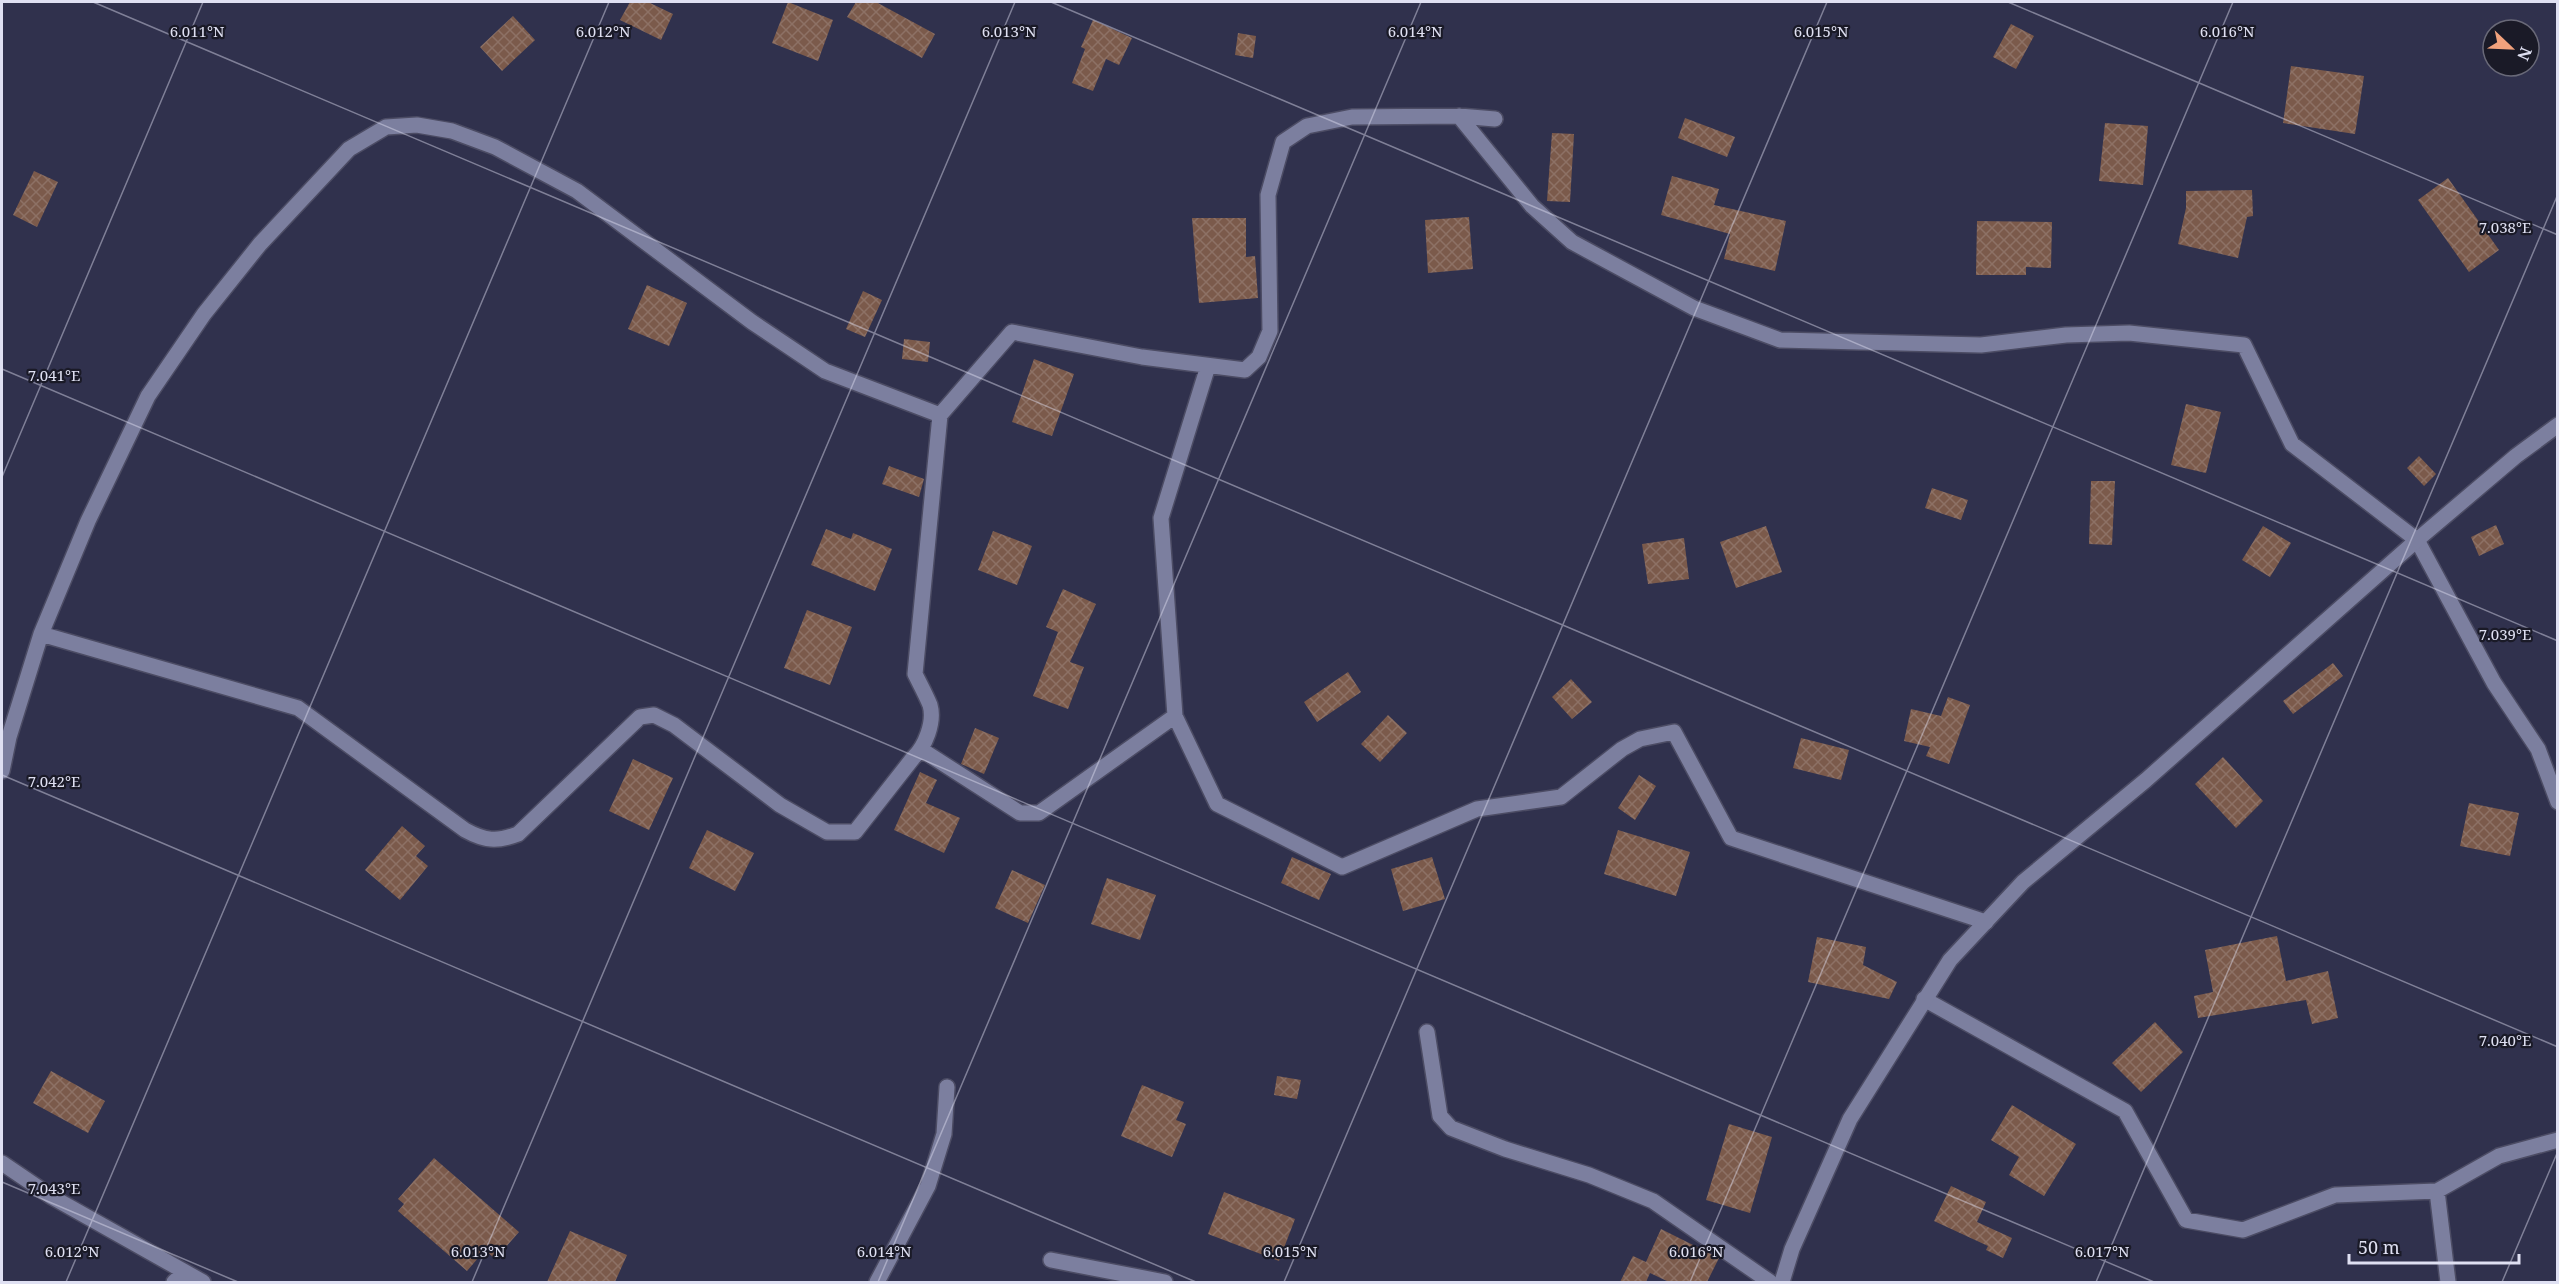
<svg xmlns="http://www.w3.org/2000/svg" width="2559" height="1284" viewBox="0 0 2559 1284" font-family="'Noto Serif',serif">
<defs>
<pattern id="building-cross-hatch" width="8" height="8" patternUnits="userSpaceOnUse" patternTransform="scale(1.5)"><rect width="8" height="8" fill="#7b5a4b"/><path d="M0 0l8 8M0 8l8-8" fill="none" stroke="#8d7165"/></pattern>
</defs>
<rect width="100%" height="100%" fill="#30314d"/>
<path fill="url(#building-cross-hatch)" d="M630,2H648L673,14L661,40L620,20Z
M788,2L833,20L818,61L772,43Z
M856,2H876L935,34L922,58L847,17Z
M513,16L535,40L502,71L480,47Z
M1093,20L1132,38L1119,65L1106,59L1093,91L1072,83L1085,49L1081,47Z
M2011,24L2034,36L2016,69L1993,57Z
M1238,33L1256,36L1253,58L1235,55Z
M2291,66L2364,76L2355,134L2283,123Z
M1685,118L1735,137L1727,157L1678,138Z
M2105,123L2148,126L2143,185L2099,181Z
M1552,133L1574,134L1570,202L1547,201Z
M34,171L58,182L37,227L13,215Z
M1672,176L1719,189L1714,205L1786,221L1775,271L1724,259L1730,234L1661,215Z
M2448,178L2499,250L2469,272L2418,200Z
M2252,190L2253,216L2247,217L2238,258L2178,244L2186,208V191Z
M1469,217L1473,269L1428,273L1425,220Z
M1192,218H1246V257L1255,256L1258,298L1199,303Z
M1977,221L2052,222L2051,268L2026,267V275H1976Z
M647,285L687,303L669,346L628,329Z
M863,291L882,300L865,337L846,329Z
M904,339L930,342L928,362L902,359Z
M1034,359L1074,374L1052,436L1012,422Z
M2186,404L2221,412L2206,473L2171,465Z
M2419,456L2436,474L2424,486L2407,468Z
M889,466L924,479L919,497L882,484Z
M2091,481H2115L2112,545L2089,544Z
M1932,488L1968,500L1961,520L1925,508Z
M2496,525L2504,544L2479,556L2471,537Z
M1766,526L1782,572L1736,588L1720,542Z
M2263,526L2291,543L2270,577L2242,560Z
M826,529L851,539L853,533L892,549L875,591L811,565Z
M993,531L1032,546L1017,585L978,570Z
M1684,538L1689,579L1648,584L1642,544Z
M1063,589L1096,604L1070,662L1084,667L1068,709L1033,696L1058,632L1046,627Z
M807,610L852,627L830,685L784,668Z
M2333,663L2343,676L2293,714L2283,701Z
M1348,672L1361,692L1317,722L1304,702Z
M1571,679L1592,702L1572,719L1552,697Z
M1948,697L1970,705L1949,764L1926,756L1930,747L1904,741L1911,709L1941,716Z
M1388,715L1407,733L1380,762L1361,744Z
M975,728L999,738L984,774L961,764Z
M1801,738L1849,750L1841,780L1793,768Z
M2223,757L2263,801L2236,828L2195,784Z
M633,759L673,778L649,830L609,811Z
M920,772L937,780L926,803L960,818L944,853L894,830Z
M1639,775L1656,786L1635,820L1618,808Z
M2469,803L2519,813L2510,856L2460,846Z
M402,826L425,846L416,856L428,866L400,900L365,870Z
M707,830L754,853L735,891L689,868Z
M1618,830L1690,852L1676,896L1604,874Z
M1292,857L1331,874L1319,900L1281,883Z
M1432,857L1445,899L1403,911L1391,869Z
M1012,870L1045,885L1028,923L995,908Z
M1107,878L1156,895L1140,940L1091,924Z
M2277,936L2286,981L2328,971L2338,1018L2312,1024L2306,1000L2198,1018L2194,996L2213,992L2205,950Z
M1817,937L1866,947L1863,965L1897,982L1889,999L1808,982Z
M2155,1022L2183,1052L2141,1092L2112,1063Z
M51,1071L105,1101L88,1133L33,1103Z
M1277,1076L1301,1080L1297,1099L1274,1095Z
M1142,1085L1184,1102L1176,1120L1186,1124L1172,1157L1121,1136Z
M2012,1105L2076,1144L2044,1196L2009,1175L2019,1157L1991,1140Z
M1729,1124L1772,1137L1750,1213L1706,1200Z
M434,1158L519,1232L495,1259L485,1250L467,1271L398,1211L404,1204L398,1199Z
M1951,1186L1986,1202L1977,1222L2012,1238L2003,1258L1986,1250L1988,1246L1934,1221Z
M1224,1192L1295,1219L1279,1261L1208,1234Z
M1661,1229L1719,1258L1707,1282H1669L1650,1273L1646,1282H1620L1633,1256L1646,1262Z
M570,1231L627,1255L615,1282H547Z"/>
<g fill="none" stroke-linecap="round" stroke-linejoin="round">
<g stroke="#4c4c64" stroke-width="18">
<path id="street" d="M1459,116L1532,206L1572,242L1694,308L1780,340L1981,345L2066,335L2129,333L2244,345L2292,444L2417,540L2494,683L2538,749L2558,802
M1208,366L1161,518L1175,716L1217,804L1342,867L1477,809L1561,797L1622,749L1640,739L1674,732L1731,838L1986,922
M41,634L298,708L465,830C485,841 497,842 518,834L640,717L654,715L674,725L780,805L827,832H855L913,758C925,747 935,722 930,705C926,695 920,684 915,674L940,415L1012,332L1142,357L1245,370L1259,357L1270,331L1268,195L1283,142L1307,126L1352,117L1459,116L1495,119
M922,750L1020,813H1039L1175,716
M2,771L9,737L41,634L88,521L148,396L204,314L260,244L349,149L386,127L417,125L452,131L495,147L577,191L752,322L825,371L940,415
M1924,999L2125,1111L2186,1220L2243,1230L2335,1195L2437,1191L2499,1156L2558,1140
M1427,1032L1440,1116L1451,1128L1505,1149L1589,1175L1653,1201L1770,1282
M2,1163L52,1197L203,1282
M2437,1191L2448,1282
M1051,1260L1165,1282
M174,1282L185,1272
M877,1282L928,1186L944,1134L947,1087"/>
</g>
<g stroke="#4c4c64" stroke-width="18">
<path id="secondary" d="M1782,1282L1792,1249L1850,1119L1950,960L2023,882L2146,780L2417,540L2516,456L2558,425"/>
</g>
<use href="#street" stroke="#7c7f9f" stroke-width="15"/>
<use href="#secondary" stroke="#7c7f9f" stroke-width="15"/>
</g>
<path fill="none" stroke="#dfe0f2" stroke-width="1.5" stroke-opacity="0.45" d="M93,2L2558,1047M1051,2L2558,641M2008,2L2558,235M2,369L2154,1282M2,477L203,2M2,775L1196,1282M2,1182L238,1282M66,1282L609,2M472,1282L1015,2M878,1282L1421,2M1284,1282L1827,2M1690,1282L2233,2M2096,1282L2558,194M2502,1282L2558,1151"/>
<g font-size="15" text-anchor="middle" fill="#dfe0f2" stroke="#1a1a27" stroke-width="4.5" stroke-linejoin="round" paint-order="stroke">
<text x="197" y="37">6.011°N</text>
<text x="603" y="37">6.012°N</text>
<text x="1009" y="37">6.013°N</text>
<text x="1415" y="37">6.014°N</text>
<text x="1821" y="37">6.015°N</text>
<text x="2227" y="37">6.016°N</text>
<text x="2505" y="233">7.038°E</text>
<text x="54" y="381">7.041°E</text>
<text x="2505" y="640">7.039°E</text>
<text x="54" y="787">7.042°E</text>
<text x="2505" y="1046">7.040°E</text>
<text x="54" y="1194">7.043°E</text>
<text x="72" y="1257">6.012°N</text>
<text x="478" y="1257">6.013°N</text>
<text x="884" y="1257">6.014°N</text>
<text x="1290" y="1257">6.015°N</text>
<text x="1696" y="1257">6.016°N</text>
<text x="2102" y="1257">6.017°N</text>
</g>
<rect width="2559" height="1284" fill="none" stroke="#dfe0f2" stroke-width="6"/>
<g transform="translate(2511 48) rotate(113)"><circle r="28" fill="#1a1a27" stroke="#696978" stroke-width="1.5"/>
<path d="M0-4.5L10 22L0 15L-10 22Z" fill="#f1a17c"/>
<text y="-9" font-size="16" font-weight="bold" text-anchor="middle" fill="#dfe0f2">N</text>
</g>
<path d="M2349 1254v9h170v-9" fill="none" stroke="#dfe0f2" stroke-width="3"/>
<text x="2358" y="1254" font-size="18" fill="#dfe0f2" stroke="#1a1a27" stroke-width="4.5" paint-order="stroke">50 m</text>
</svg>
